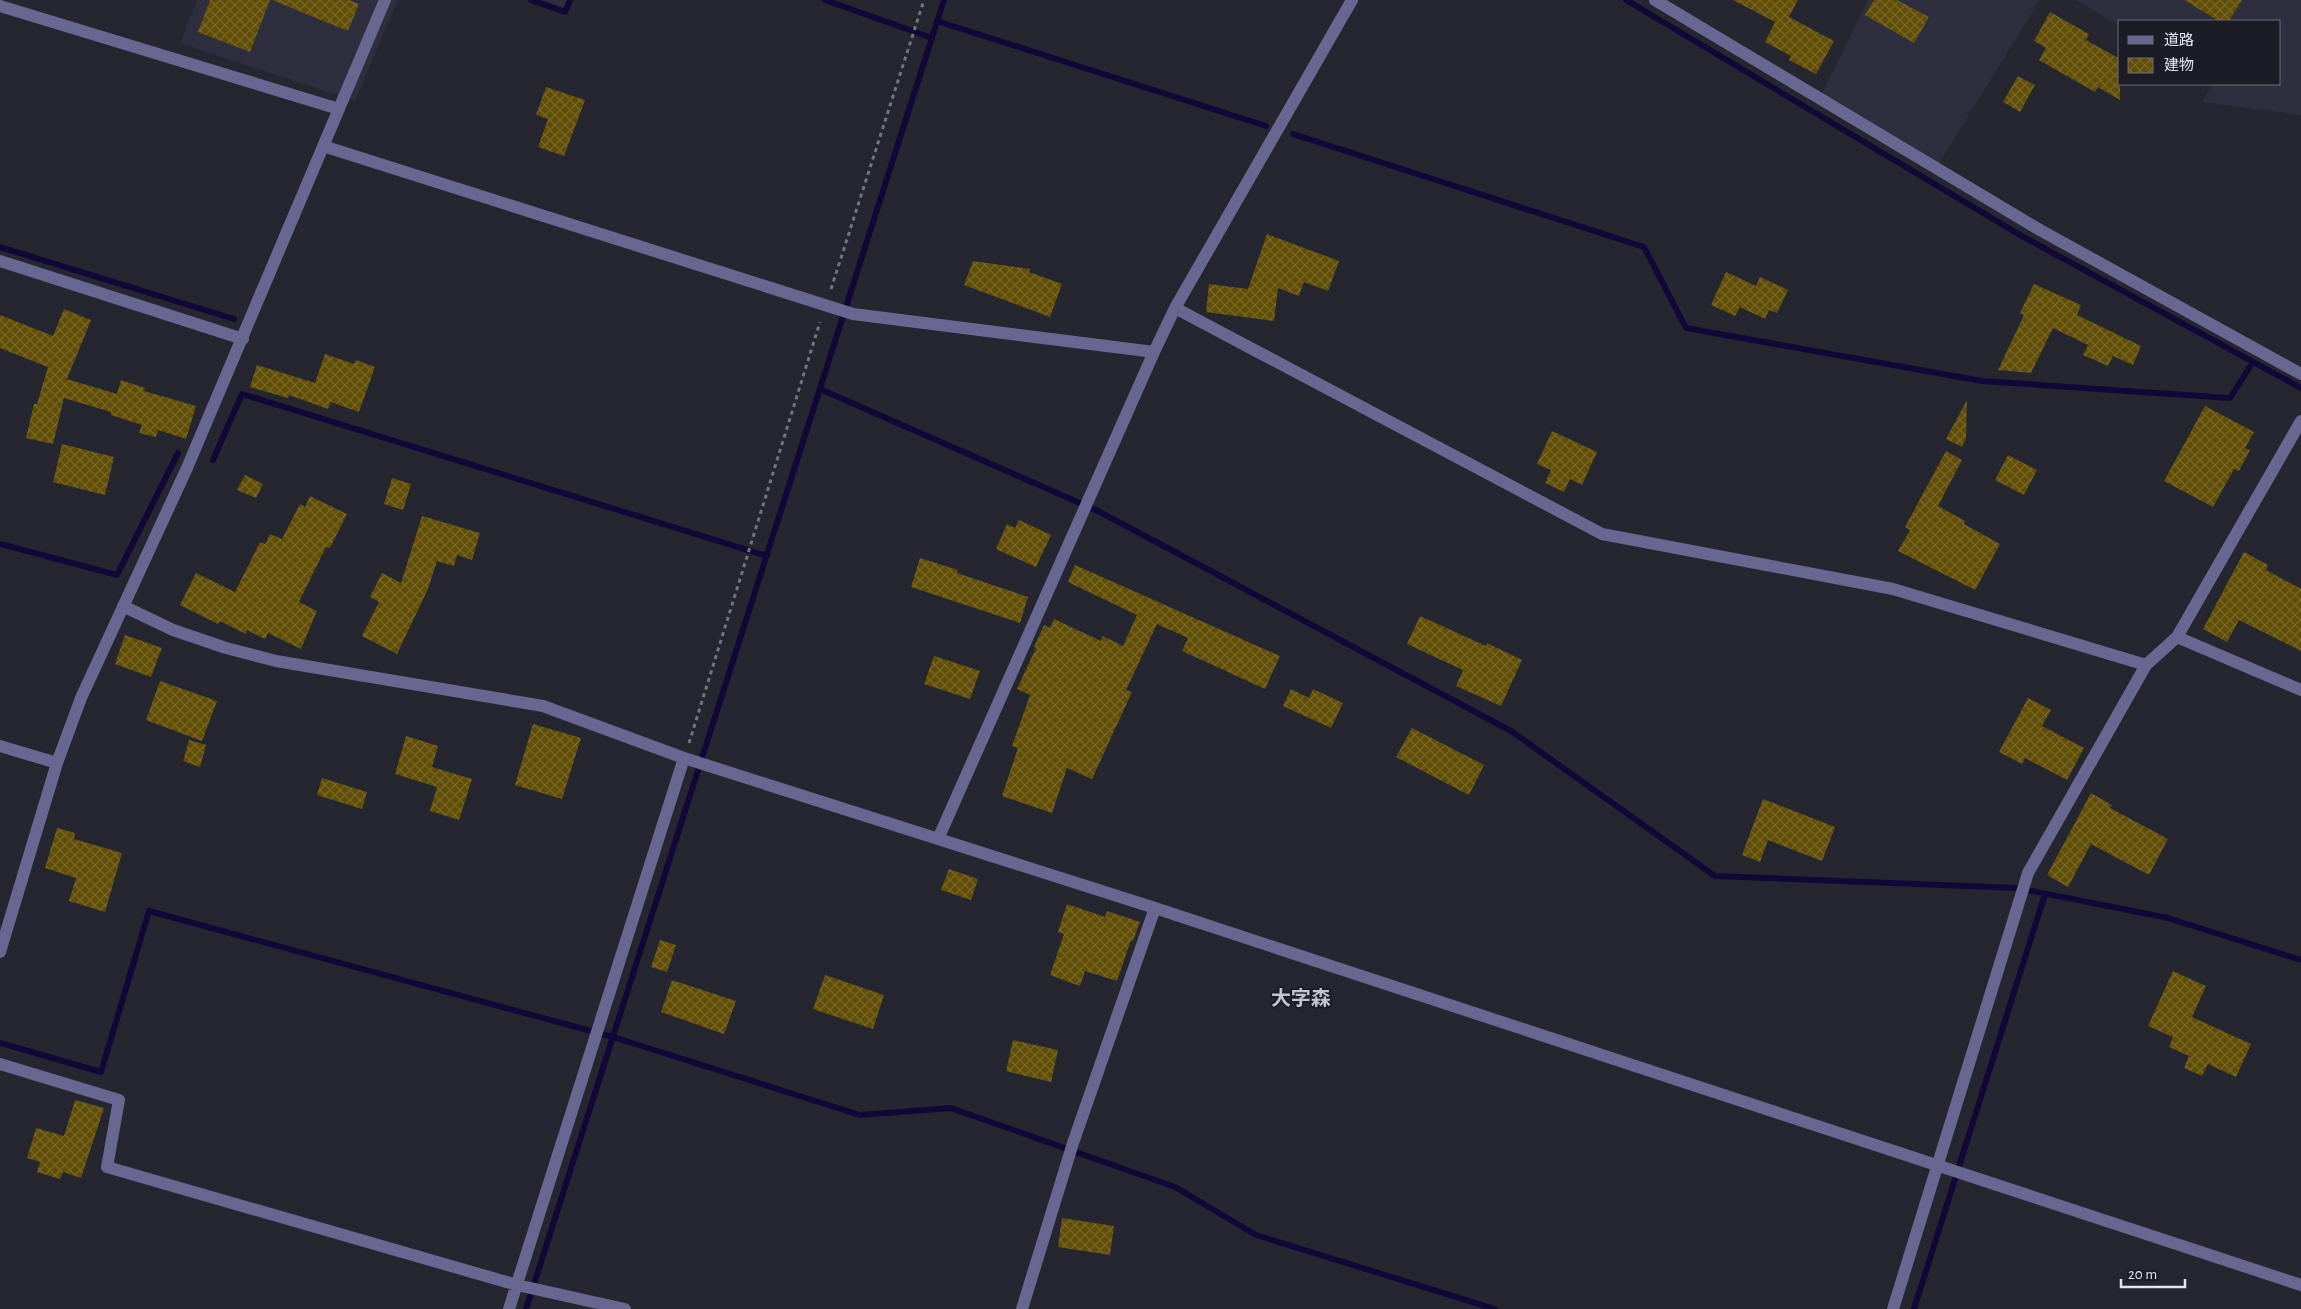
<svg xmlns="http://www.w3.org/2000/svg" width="2301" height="1309" viewBox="0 0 2301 1309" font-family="'Alegreya Sans','Noto Sans JP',sans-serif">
<defs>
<pattern id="building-cross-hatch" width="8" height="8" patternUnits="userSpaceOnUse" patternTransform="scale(1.25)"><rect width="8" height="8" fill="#604e04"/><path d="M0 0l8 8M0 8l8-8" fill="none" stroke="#776829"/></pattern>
</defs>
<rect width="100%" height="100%" fill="#262630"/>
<path fill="#2e2e3e" d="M197,0H398L355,101L180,43Z
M543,0H572L569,9Z
M1868,0H2040L1938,165L1821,95Z
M2076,0H2301V115L2202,102L2212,84H2280V21H2120V26Z"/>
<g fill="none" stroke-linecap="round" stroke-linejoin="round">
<path stroke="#120838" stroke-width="6" d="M531,0L565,12L570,0
M825,0L932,38
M1626,0L2020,235L2301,388
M937,21L1266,126
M1293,134L1644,247L1686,328L1982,381L2230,398L2253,362
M0,247L234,319
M820,389L1098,511L1511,731L1715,876L2017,888L2168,918L2301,960
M213,460L242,394L767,556
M0,544L117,575L178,453
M0,1043L101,1072L149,911L613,1037L860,1115L951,1108L1175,1187L1256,1235L1495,1309
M526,1309L944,0
M1914,1309L2045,894"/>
</g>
<path fill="url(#building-cross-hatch)" d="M210,0H270L250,52L198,32Z
M272,0H349L359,4L348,31Z
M1733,0H1798L1789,17L1834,41L1816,74L1789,60L1791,56L1765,42L1775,22Z
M1874,0H1897L1929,17L1914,43L1865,15Z
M2184,0H2242L2229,21H2219Z
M2050,12L2089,34L2086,40L2120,59V100L2098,87L2095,92L2039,60L2046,48L2034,41Z
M2018,76L2035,85L2020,112L2003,102Z
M546,87L585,100L564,156L538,147L548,119L536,115Z
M1267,234L1339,261L1328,291L1304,282L1299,296L1278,288L1274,321L1206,312L1209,284L1248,289Z
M973,261L1030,269L1029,272L1062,284L1050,317L964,285Z
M1726,272L1756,286L1760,277L1788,290L1777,313L1769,310L1765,319L1740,307L1735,316L1711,305Z
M2034,284L2081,305L2077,315L2141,346L2133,365L2113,356L2108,366L2083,355L2088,345L2053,328L2031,373L1998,370L2024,315L2020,313Z
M64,309L91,320L67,379L117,394L121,380L145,388L144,391L196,406L186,439L158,430L156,437L139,433L142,425L111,415V412L64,398L53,444L26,438L34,404H37L48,367L0,348V315L53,336Z
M325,354L354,364L356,360L375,367L359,412L331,402L328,409L289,395L288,398L250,387L257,365L315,383Z
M1967,400L1966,438L1962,447L1946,439Z
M2205,406L2254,432L2245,448L2250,450L2239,471L2234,469L2213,507L2164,481Z
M1552,431L1597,452L1582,485L1570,479L1564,492L1545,483L1551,470L1537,464Z
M62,444L114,457L105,495L53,482Z
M1946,451L1962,460L1938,506L1965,521L1964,524L2000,544L1975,590L1898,551L1910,530L1905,527Z
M2008,455L2037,470L2024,495L1995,480Z
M245,475L263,484L256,498L237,490Z
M392,478L411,484L403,510L384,504Z
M310,496L347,514L330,548L326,547L299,602L317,611L301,649L268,633L265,639L247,630L246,634L220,621L218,624L180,605L196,573L235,592L260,542L265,544L270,534L282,539L300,504L305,507Z
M422,516L480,533L472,560L457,555L454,566L437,561L428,589L397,654L362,636L379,602L370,597L382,573L401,583Z
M1019,520L1051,535L1036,567L996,549L1007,524L1015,528Z
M2244,552L2268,565L2266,570L2301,589V651L2239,620L2227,642L2203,629Z
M920,558L958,570L957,573L1028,597L1020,623L911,587Z
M1075,565L1280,656L1265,689L1182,651L1188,638L1157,624L1126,690L1132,692L1092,779L1067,768L1052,813L1002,796L1018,748L1012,746L1030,695L1017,689L1036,648L1034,647L1044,625L1050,628L1054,619L1101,641L1103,636L1123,646L1137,615L1068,582Z
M1420,616L1486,646L1487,643L1522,660L1501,706L1456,686L1463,670L1407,644Z
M125,635L162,648L151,677L115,664Z
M934,656L980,671L970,699L924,684Z
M160,681L217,701L202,741L146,720Z
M1291,689L1309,698L1313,689L1343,703L1331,728L1283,706Z
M2028,698L2051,710L2042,726L2084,748L2067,780L2025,758L2022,764L1999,752Z
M533,724L581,738L562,799L515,785Z
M1412,728L1484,765L1469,795L1396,757Z
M406,736L438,746L432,767L472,779L459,820L430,811L437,787L395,774Z
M189,740L206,745L200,767L183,761Z
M322,778L367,792L362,809L317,795Z
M2091,793L2112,805L2110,808L2168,839L2149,875L2091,844L2068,887L2047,875Z
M1763,799L1835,827L1822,861L1768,840L1760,862L1742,855Z
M57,828L75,833L74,839L122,853L105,912L69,901L76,878L45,868Z
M949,869L978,879L971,900L941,890Z
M1067,904L1105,917L1107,911L1140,922L1133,941L1131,940L1117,981L1085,971L1080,986L1050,975L1064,934L1058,932Z
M660,940L676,945L667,972L651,967Z
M2173,971L2206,986L2192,1017L2251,1044L2236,1077L2208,1064L2202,1076L2184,1068L2189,1056L2169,1047L2173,1037L2148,1026Z
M825,975L884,995L873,1029L813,1009Z
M672,980L736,1001L724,1034L661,1012Z
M1013,1040L1058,1050L1051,1082L1006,1071Z
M75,1100L104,1108L81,1178L63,1172L60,1179L37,1172L40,1162L27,1158L36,1128L64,1136Z
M1062,1218L1114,1226L1110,1255L1058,1247Z"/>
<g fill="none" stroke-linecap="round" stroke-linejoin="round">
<path stroke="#74747d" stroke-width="3" stroke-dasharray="4 4" stroke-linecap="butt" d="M831,289L924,0
M689,743L820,322"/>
<path stroke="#686792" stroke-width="12" d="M1655,0L2040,230L2301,374
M0,6L339,109
M323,146L853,314L1154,352
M0,261L243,339
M1175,308L1602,534L1893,589L2146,665
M123,606L173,630L226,648L276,661L543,706L684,758L1155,908L2301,1285
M2177,637L2301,690
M0,746L57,763
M938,839L1154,352L1175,308L1352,0
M0,952L57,763L81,698L187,468L385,0
M0,1064L119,1100L107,1167L517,1285L625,1309
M509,1309L684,758
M1022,1309L1073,1143L1155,908
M1893,1309L2028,873L2146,665L2177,637L2301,421"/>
</g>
<g text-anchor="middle" stroke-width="4" stroke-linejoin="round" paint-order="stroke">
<g font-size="20" font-weight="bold" fill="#c3c3d1" stroke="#1c1c26">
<text x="1301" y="1005">大字森</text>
</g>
</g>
<rect x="2118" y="20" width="162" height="65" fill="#1c1c26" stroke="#6c6d76"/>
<rect x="2128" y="36" width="25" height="8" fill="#686792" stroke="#6c6d76"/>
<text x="2164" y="45" font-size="15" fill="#e5e6ed">道路</text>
<rect x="2128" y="58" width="25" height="15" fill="url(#building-cross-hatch)" stroke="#6c6d76"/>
<text x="2164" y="70" font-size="15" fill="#e5e6ed">建物</text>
<path d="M2121 1279v8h64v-8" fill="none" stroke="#e5e6ed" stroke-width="2.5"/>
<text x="2128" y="1279" font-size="15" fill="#e5e6ed" stroke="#1c1c26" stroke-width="4" paint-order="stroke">20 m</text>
</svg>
